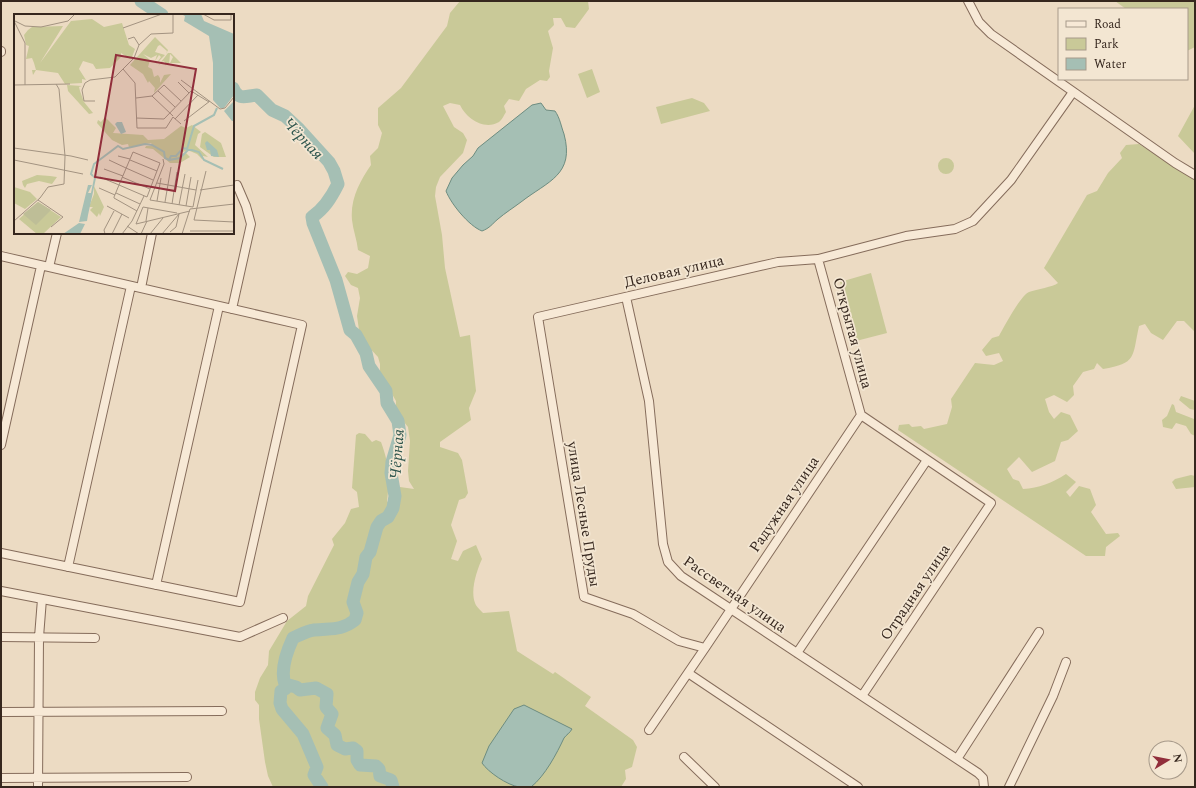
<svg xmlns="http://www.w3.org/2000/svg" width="1196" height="788" viewBox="0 0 1196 788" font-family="Spectral,serif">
<rect width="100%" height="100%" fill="#ecdbc3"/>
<path fill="#c9c998" d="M460,1H588L589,9L575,28L566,27L561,18H553L554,25L548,31L553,48L549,71L550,77L547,81L540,80L526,89L519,101L509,99L504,106L506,112C504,115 502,120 499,122C484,131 466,118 460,105L450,103L443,106L454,127L463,133L467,140L463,153L440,177L436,187L435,196L442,235L445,268L460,337L470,335L476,391L469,408L471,420L440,442V447L458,453L462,460L468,493L465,498L459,500L451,525L457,541L451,559L458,561L463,551L476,545L482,559C477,570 470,590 475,603C476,606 480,610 483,613L509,611L517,651L553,674L555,672L591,697L585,706L633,740L637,747L632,767L625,770L626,779L621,787H273L268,776L265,762L259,719V705L255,700V692L260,678L268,665L269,651L287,621L306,606L308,596L334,545L332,539L345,523L351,509L359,507L357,492L352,488L356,435L359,433L365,434L372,442L376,440L381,442C389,463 390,479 387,501L392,508H397L399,498L398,489L400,487L414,489L409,481L408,471L410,441L408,427L396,412V401L380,373V364L378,357L365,343L359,330L357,316L360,298L358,288L351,285L345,276L348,272L357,274L368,268L370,256L358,250C357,240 353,230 352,220C350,199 360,181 371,165L370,156L378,148L382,133L378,125V108L401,88L447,26L450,13Z
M1115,1H1195V47L1187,51V9H1126Z
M592,69L600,92L587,98L578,74Z
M692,98L704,103L710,111L661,124L656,107Z
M1195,105V154L1178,136Z
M1139,144L1195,180V332L1184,321H1177L1163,340L1151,333L1145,324L1139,326C1132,358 1137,363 1103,369L1097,363L1094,369L1083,372L1073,386L1074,395L1067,402L1054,395L1045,399L1049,412L1054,419L1061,412L1070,415L1078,431L1068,440L1061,442L1055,461L1032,472L1019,457L1007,469L1013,479L1019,481L1023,489C1039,488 1052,483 1066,474L1076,482L1066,492L1070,497L1079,486L1090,489L1096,505L1091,512L1106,534L1118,533L1120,536L1106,547L1105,556H1086L898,430L899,425L909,424L912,427L921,426L924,429L947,424L952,407L951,399L975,363L994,365L1003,361L999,353L986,356L982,350L992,338L999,336C1004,327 1021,295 1029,292C1037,289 1053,287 1058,283L1044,268L1087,195L1097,191L1108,173L1122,158L1120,153L1126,145Z
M938 166a8 8 0 1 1 16 0a8 8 0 1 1-16 0Z
M871,273L887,333L856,341L840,282Z
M1181,396L1195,401V410L1190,409L1179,400Z
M1172,404L1174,405L1176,412L1194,419L1195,436L1191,434L1186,426L1176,423L1172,429L1163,427L1162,420L1167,416Z
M1191,475L1195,476V487L1176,489L1172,482L1175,479Z"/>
<path fill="#a5bfb4" stroke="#6d8c80" d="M541,103L546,110L555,111C560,118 561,126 564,134C575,175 548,181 521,202C513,208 505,213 498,219C492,224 490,228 482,231C469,226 451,204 446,191L452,178L463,165L473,156L478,148L532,105Z
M524,705L572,729C570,733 566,735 564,738C557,753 545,776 531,787C527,787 522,788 519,787C507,785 488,772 482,763L489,746L514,709Z"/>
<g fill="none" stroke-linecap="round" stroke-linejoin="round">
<path stroke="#a5bfb4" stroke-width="13" d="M141,1L162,15
M233,88C239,101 245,96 257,95L272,110L285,116L299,129L329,162L334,171L338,184C331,198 324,209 312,217L313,223L336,280L350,330L356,335L366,353L369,366L386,391L387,403L398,421L400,435L392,462L391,473L395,496L393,508L388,517L381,521L377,527L370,552L366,557L363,574L358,582L353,602L357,613L355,620C341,631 331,628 314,630C306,631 300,635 293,638C287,651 280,670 285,684L296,687L300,690L316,688L327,694L326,707L332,714L327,728L335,735L337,745L345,749L353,748L357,751V760L360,765L376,766L379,769L380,776L391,780L393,787
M285,684V689L281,691L280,703L282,709L303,734L317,767L314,775L322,787"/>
<g stroke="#856c5b" stroke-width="10">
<path id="minor" d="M968,1L979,22L991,34L1175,163L1195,175
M1,52V51
M1,256L302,325L240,602L1,553
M818,259L861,415
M49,267L57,233
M141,288L152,233
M626,297L649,401L663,544L668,562L681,576L978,773L983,778L984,787
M232,309L251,224L246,206L237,185
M861,415L991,503L862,696
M1,445L41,266
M68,567L131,286
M156,585L219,306
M1,591L240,637L283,618
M1,637L95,638
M705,648L861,415
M797,653L927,460
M688,673L858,787
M1,712L222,711
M649,730L705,648L679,641L633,614L584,597L538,317L778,262L818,259L906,236L955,229L973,221L1011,180L1073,92
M684,757L715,787
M957,759L1039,632
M1,778L187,777
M38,787L39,637L42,599
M1009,787L1053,696L1066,662"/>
</g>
<use href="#minor" stroke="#f7e9d6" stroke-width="8"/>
</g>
<g text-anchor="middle" stroke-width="3.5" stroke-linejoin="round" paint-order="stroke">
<g font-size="15" fill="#36271e" stroke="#f3e6d2">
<text transform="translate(674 271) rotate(-13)" y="5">Деловая улица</text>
<text transform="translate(853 333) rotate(75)" y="5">Открытая улица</text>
<text transform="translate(784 504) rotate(-56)" y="5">Радужная улица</text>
<text transform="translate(584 514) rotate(81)" y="5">улица Лесные Пруды</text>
<text transform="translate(915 592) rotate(-56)" y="5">Отрадная улица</text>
<text transform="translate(735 594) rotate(35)" y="5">Рассветная улица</text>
</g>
<g font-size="16" font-style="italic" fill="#2e554d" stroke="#f3e6d2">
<text transform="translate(304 138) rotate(47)" y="6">Чёрная</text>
<text transform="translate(396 454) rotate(-86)" y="6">Чёрная</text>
</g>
</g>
<g transform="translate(14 14)">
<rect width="220" height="220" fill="#ecdbc3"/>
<path d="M78,5L90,13L108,9L115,31L121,35L118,43L116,45L107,39V43L96,54L82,55L79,50L69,47L65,55L72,66L68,65V69L51,70L44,59L22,56L19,61L18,56H22L20,49L18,44L12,45L15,32L12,31L10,21L14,16L18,13L49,12L26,49L57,7ZM141,23L154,36L152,40L153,37L146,31L144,32L141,38L151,41L142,50L147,43L145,41L141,47L143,41L137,44L129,40L136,46L134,53L138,55L140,63L144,61L146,64V69L150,61L157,60L140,79L141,74L135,67L134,69L129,60L116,51ZM154,39H157L167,49H156L159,43L156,40L155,51L152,49L151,52V48L149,47L144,52ZM53,71L68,72L65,73L66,77L70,88L79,99L75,100L54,77ZM91,103L102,114L99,119L129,121L134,126L150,125L167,112L172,114L178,111L187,118L184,120L181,131L194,143L189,142L188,145L183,140L171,135L173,137L168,138V142L172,139L176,143L166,149H156L139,135L131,134L132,132H139L137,129L115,133L114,130L108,131L98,126L83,109L84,106L87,108ZM191,118L207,129L212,143H200L186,133L188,120ZM23,161L36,162L43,163L38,170L25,167L13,170L11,174L9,171L8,167ZM80,172L90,193L86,202L85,199L83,203L76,196L79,193H75L80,180ZM0,173L16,178L23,185L11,195L0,189ZM24,188L47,203L29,220H23L5,205Z" fill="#c9c998"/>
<path d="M24,188L37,196L22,211L9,200Z" fill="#bebe97"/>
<path d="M167,0H187L190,7L220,20V81L210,94H206L199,86V49L195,22L170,7L171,2ZM220,87V107H218L210,97ZM103,108H108L112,118L107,120L101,110ZM193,127L203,136L205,143L197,142L196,136H193L191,129ZM77,160L82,164L74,201L73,207L65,208L74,171H78L74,179H77L80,164ZM65,209L71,210L66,220H49Z" fill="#a5bfb4"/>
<path fill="none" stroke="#a5bfb4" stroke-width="2" d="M155,146L166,144L174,136H178L185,138L190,146L209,155M79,162L77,160L80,150L104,132L109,135L131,130L138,131L150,138L151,144L155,146L157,142H162L169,134L173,135L180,112L200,101L203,94"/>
<path fill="none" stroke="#a39381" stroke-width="1" d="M189,0L200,6H217V0M0,7L11,29V71M1,7L11,12L27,13L54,7L61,0M109,14L148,0M114,25L120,23L125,31M109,55L121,69L123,114H152L159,103L167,110M167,66L206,95L211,94L220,83M164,68L175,79M0,71L56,70M144,77L161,93M138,82L150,71L167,87M138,82L159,102M122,84L138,82M81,87H70L68,76L71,69L76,66L101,63L120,44L125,31L137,20L159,19V0M122,104L150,105L177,77L195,88M161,105L184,81M170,107L196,87M0,134L57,142L74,146M104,142L116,145M149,145L150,150L136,186L179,193L184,166M0,146L69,160M95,146L112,154M116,146L143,157M112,154L139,166M90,155L109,162M192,157L180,206L220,208M86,163L105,171L133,183L146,149L119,138L105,171L100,183V184L123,197M108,163L136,175M143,169L182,176M85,174L101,181M186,176L220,171M102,179L126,190M24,186L49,203L37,213M143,187L147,164M151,188L157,153M158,190L163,158M165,191L171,160M93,192L115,204M172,192L177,163M0,207L26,184L34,173L50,170L51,142L45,75L42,70M132,207L134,194M122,210L176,197M122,210L129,193L163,199M113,212L125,220M176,217H220M156,218L162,213L165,200M91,220L90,216L100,197M98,220L108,200M108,220L118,207L130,182M127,220L133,207M136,220L149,204M148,220L165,200M168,220L176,195L220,190"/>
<path fill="#912e3b" fill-opacity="0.15" stroke="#912e3b" stroke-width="2" d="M102,41L182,55L161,177L81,163Z"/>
<rect width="220" height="220" fill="none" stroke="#36271e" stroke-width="2"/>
</g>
<rect width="1196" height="788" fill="none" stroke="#36271e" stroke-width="4"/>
<rect x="1058" y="8" width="130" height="72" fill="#f3e6d2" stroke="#a79a8a"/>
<rect x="1066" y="21" width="20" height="6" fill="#f7e9d6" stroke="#a79a8a"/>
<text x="1094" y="28" font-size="12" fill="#36271e">Road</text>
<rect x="1066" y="38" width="20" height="12" fill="#c9c998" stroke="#a79a8a"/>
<text x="1094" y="48" font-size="12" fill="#36271e">Park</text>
<rect x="1066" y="58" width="20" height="12" fill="#a5bfb4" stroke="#a79a8a"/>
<text x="1094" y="68" font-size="12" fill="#36271e">Water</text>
<g transform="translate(1168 760) rotate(80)"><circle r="19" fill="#f3e6d2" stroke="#a79a8a"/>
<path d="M0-3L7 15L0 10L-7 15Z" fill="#912e3b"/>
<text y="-6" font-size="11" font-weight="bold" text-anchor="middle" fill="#36271e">N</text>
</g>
</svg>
